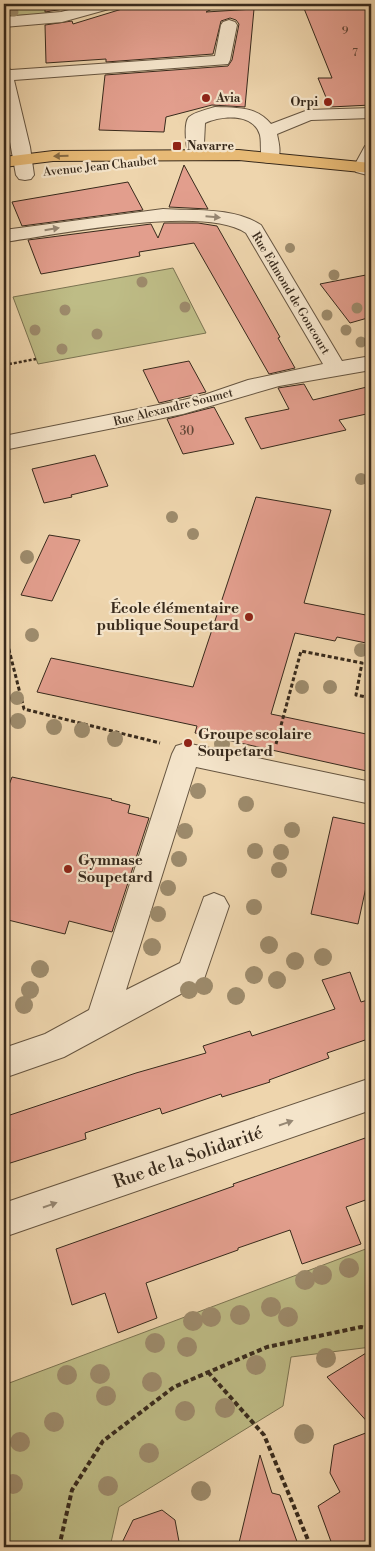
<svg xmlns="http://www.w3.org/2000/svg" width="375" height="1551" viewBox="0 0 375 1551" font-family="'Libre Bodoni',serif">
<rect width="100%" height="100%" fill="#eed5ad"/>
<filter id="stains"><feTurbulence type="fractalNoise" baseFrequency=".004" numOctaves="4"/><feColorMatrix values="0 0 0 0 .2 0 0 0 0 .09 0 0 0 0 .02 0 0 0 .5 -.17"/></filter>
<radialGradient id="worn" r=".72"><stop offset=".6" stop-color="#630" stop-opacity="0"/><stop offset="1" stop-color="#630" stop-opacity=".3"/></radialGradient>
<path fill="#bebc86" stroke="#7b7351" d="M8,4H45V7L50,11L43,14L8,16Z
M173,268L206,333L38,364L13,297Z
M371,1247V1347L291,1357L283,1406L119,1507L110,1547H4V1385Z"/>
<path fill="#e29e8d" stroke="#382a1c" d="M45,4H70V8L45,12Z
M170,4H222L206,12L254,9L245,107L212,105L166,117L164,132L99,130L105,75L228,66L232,60L239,24L236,20L230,18L221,21L213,54L106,62V59L46,63L45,25L72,21L73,24L122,9L153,7Z
M338,4H371V105L330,107L318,78H332L303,6Z
M184,165L208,209L169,207Z
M128,182L143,210L22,226L12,202Z
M164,223H198L217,226L280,337L278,338L295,368L269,374L194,243L139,252L140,256L41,274L28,240L151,224L158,238Z
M371,274V317L350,323L320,284Z
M189,361L206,392L159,403L143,370Z
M304,384L313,400L371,386V413L339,420L346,430L261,449L245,418L289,409L278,388Z
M214,407L234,444L183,454L167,419Z
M95,455L108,486L71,495L72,497L44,503L32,469Z
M256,497L331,510L304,603L371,616V644L337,637L335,641L295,633L271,714L371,735V772L195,733L197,726L37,692L51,658L193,687Z
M49,535L80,540L52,601L21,595Z
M12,777L112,799L111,800L130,805L128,813L149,818L112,932L69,921L65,934L4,919V798Z
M333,817L371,825V864L358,924L311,914Z
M350,972L361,1002L371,999V1038L327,1053L329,1058L269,1080L270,1082L222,1097L221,1094L162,1114L160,1108L85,1133L86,1139L4,1165V1117L136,1073L206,1053L203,1046L250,1031L252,1036L335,1009L322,980Z
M371,1136V1198L346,1207L361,1244L302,1264L290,1230L238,1248V1250L146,1283L157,1318L118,1333L105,1293L72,1305L56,1249L234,1186L233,1184Z
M371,1350V1426L327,1377Z
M371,1431V1547H333L318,1506L340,1492L330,1473L334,1445Z
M260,1455L272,1493L280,1495L299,1547H238Z
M162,1510L175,1520L180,1547H120L133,1520Z"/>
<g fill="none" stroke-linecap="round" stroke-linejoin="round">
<g stroke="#665540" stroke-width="2">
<path id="minor" d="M93,4H118L116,7L62,22L4,27V17L61,12Z
M229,20L235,22L237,25L230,60L228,64L14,80L30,147L34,175L31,179L25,180L19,179L16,175L4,109V67L11,70L215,56L221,25L223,22Z
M215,107C237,108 256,106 271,124L308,110L371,108V118L311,120L277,134C279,144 282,154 276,162L270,163L264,162C259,155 262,144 260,135C253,112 221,116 205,123L204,143L206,155L203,159L197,160L191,159C186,152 183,123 189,117C195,112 208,109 215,107Z
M371,145V176L356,172L353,168L365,146Z
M163,209C195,211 233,207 261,225L342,361L371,356V370L279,386L183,414L4,450V436L183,400L204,395L248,380L323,364L246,233C203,204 58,235 4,242V230Z
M186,743L371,782V804L196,767L126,990L180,963L204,897L214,893L224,897L229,906L203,982L64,1057L4,1078V1048L45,1034L89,1010L172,754L176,746Z
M371,1078V1110L4,1237V1203Z"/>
</g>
<g stroke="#382a1c" stroke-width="2">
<path id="major" d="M239,150L371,163V173L239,160L53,161L4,167V157L53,151Z"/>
</g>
<path stroke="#382a1c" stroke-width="2.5" stroke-dasharray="3 2" stroke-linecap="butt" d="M4,365L36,359"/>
<path stroke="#382a1c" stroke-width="3" stroke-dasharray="4 2.5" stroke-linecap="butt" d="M4,630L24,709L160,743
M276,744L301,651L362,663L356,695L371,698"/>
<path stroke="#382a1c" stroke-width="4" stroke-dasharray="5 3" stroke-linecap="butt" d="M208,1372L264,1435L311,1547
M59,1547L72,1490L103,1441L174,1387L267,1347L361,1327L371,1329"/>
<use href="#minor" fill="#f4e4ca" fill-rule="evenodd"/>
<use href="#major" fill="#e7ba76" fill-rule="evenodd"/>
</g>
<g fill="#9d8b6c">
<circle cx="14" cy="12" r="4.5"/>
<circle cx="290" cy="248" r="5"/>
<circle cx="334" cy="275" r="5.5"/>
<circle cx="142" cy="282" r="5.5"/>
<circle cx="185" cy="307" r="5.5"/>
<circle cx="357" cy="308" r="5.5"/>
<circle cx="65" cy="310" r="5.5"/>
<circle cx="327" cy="315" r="5.5"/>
<circle cx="35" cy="330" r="5.5"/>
<circle cx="346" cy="330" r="5.5"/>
<circle cx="97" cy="334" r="5.5"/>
<circle cx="361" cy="342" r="5.5"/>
<circle cx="62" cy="349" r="5.5"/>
<circle cx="361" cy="479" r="6"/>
<circle cx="172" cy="517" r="6"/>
<circle cx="193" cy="534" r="6"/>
<circle cx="27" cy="557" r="7"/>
<circle cx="32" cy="635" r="7"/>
<circle cx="361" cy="650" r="7"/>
<circle cx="302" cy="687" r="7"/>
<circle cx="330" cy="687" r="7"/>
<circle cx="17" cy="698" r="7"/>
<circle cx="18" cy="721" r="8"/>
<circle cx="54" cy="727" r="8"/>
<circle cx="82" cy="730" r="8"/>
<circle cx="115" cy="739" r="8"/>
<circle cx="222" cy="744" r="8"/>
<circle cx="198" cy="791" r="8"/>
<circle cx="246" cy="804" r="8"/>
<circle cx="292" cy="830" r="8"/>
<circle cx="185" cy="831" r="8"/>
<circle cx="255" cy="851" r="8"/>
<circle cx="281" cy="852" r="8"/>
<circle cx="179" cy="859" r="8"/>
<circle cx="279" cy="870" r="8"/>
<circle cx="168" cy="888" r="8"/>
<circle cx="254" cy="907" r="8"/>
<circle cx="158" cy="914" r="8"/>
<circle cx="269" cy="945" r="9"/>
<circle cx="152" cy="947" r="9"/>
<circle cx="323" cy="957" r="9"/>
<circle cx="295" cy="961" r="9"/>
<circle cx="40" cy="969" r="9"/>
<circle cx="254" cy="975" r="9"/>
<circle cx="277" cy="980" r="9"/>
<circle cx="204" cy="986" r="9"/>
<circle cx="30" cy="990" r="9"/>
<circle cx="189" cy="990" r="9"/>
<circle cx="236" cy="996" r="9"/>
<circle cx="24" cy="1005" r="9"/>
<circle cx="349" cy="1268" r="10"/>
<circle cx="322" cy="1275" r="10"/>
<circle cx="305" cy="1280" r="10"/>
<circle cx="271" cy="1307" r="10"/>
<circle cx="240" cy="1315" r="10"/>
<circle cx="211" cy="1317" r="10"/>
<circle cx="288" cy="1317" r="10"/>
<circle cx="193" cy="1321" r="10"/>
<circle cx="155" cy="1343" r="10"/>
<circle cx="187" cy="1347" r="10"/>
<circle cx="326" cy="1358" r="10"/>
<circle cx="256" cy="1365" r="10"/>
<circle cx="100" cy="1374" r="10"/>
<circle cx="67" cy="1375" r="10"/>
<circle cx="152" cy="1382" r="10"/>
<circle cx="106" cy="1396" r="10"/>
<circle cx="225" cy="1408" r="10"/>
<circle cx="185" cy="1411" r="10"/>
<circle cx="54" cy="1422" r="10"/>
<circle cx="304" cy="1434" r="10"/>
<circle cx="20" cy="1442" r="10"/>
<circle cx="149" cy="1453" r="10"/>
<circle cx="13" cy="1484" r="10"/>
<circle cx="108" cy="1486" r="10"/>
<circle cx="201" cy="1491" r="10"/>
</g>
<defs><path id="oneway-solid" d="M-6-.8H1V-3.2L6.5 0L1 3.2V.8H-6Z" transform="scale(1.25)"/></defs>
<use fill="#876b44" href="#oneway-solid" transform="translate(61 156) rotate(178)"/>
<g fill="#968773">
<use href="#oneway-solid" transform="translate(213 217) rotate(5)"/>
<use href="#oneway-solid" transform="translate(52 229) rotate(-9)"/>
<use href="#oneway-solid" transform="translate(286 1123) rotate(-19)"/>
<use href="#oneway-solid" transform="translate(50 1205) rotate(-19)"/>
</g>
<g fill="#8f2418" stroke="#f4e4ca" stroke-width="2">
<circle cx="206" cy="98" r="5"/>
<circle cx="328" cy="102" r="5"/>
<rect x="172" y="141" width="10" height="10" rx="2.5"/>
<circle cx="249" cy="617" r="5"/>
<circle cx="188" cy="743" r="5"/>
<circle cx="68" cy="869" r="5"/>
</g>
<g text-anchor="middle" stroke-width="4.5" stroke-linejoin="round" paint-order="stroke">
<g font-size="11" fill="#624738">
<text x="345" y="34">9</text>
<text x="355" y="56">7</text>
</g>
<g font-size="12" font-weight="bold" fill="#382a1c" stroke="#f4e4ca" text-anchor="start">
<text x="216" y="102">Avia</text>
<text x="318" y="106" text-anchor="end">Orpi</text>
<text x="187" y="150">Navarre</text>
</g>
<g font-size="12" fill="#382a1c" stroke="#f4e4ca">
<text transform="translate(100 166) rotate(-6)" y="4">Avenue Jean Chaubet</text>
<text transform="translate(291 293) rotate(59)" y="4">Rue Edmond de Goncourt</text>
<text transform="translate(173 407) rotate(-14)" y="4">Rue Alexandre Soumet</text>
</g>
<g font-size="12" fill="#624738">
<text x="187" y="435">30</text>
</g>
<g font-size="15" font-weight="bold" fill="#382a1c" stroke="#f4e4ca" text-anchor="start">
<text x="239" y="613" text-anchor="end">École élémentaire<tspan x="239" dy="17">publique Soupetard</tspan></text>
<text x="198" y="739">Groupe scolaire<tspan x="198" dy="17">Soupetard</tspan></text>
<text x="78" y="865">Gymnase<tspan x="78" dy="17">Soupetard</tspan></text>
</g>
<g font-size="18" fill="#382a1c" stroke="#f4e4ca">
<text transform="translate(188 1157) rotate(-19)" y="6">Rue de la Solidarité</text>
</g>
</g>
<rect width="375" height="1551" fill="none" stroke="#eed5ad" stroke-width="20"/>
<rect x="5" y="5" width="365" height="1541" fill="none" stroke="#382a1c" stroke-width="2.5"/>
<rect x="10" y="10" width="355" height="1531" fill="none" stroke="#382a1c"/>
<rect width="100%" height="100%" filter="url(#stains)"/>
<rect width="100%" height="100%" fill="url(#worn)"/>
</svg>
